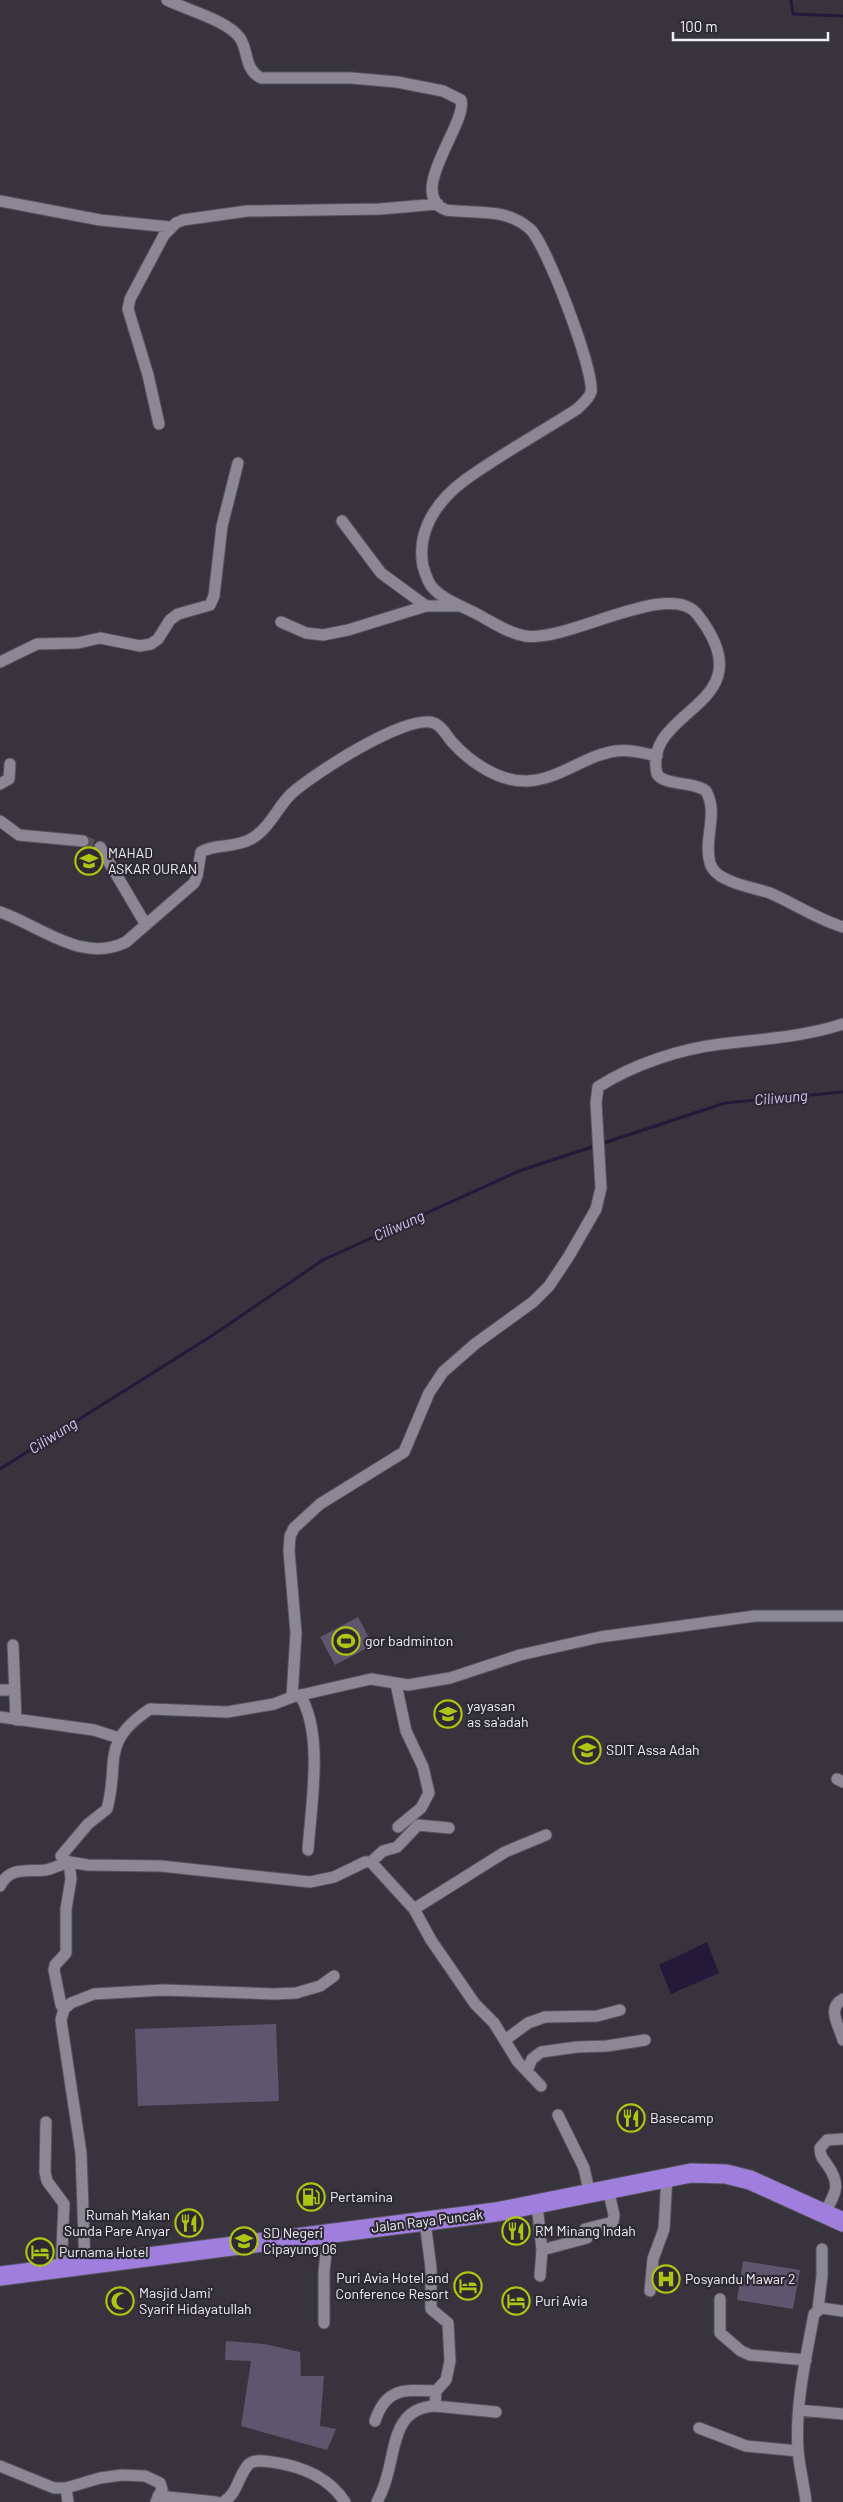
<svg xmlns="http://www.w3.org/2000/svg" width="843" height="2502" viewBox="0 0 843 2502" font-family="Barlow,sans-serif">
<rect width="100%" height="100%" fill="#37343e"/>
<path fill="#3e394a" d="M455,1701L458,1722L441,1726L439,1707Z"/>
<path fill="#5e566f" d="M358,1617L373,1645L335,1665L320,1637Z
M276,2024L279,2101L138,2106L135,2029Z
M743,2261L800,2270L793,2309L737,2300Z
M226,2341L264,2344L300,2352L301,2376H324L320,2426L336,2429L327,2450L241,2426L251,2361L225,2360Z"/>
<path fill="#25193a" d="M707,1942L719,1973L671,1994L659,1965Z"/>
<g fill="none" stroke-linecap="round" stroke-linejoin="round">
<path stroke="#25193a" stroke-width="3" d="M791,0L793,14L843,16
M0,1469L213,1335L323,1260L519,1171L725,1103L843,1092"/>
<path stroke="#53505a" stroke-width="11" stroke-dasharray="11 5.5" stroke-linecap="butt" d="M83,841L100,847"/>
<g stroke="#55525b" stroke-width="13">
<path id="minor" d="M167,0C187,10 227,20 240,38C249,52 244,69 261,78H351L397,82L443,91L461,100C468,123 405,194 446,210C476,214 505,207 530,229C546,243 595,372 591,392C589,399 582,404 577,409C540,433 501,454 465,480C438,500 416,530 423,566C425,573 427,581 432,587C442,599 462,606 477,614C492,622 508,633 525,636C567,643 669,579 697,614C770,707 641,707 657,774C664,786 693,781 706,791C719,814 703,839 710,863C712,870 719,876 726,879C739,886 755,888 770,893C795,904 817,919 843,927
M0,201L100,220L170,227
M159,424L148,375L128,309L130,299L164,235L176,223L183,220L247,211L380,209L438,204
M342,521L381,573L426,606
M281,622L306,633L323,635L348,630L426,606H460
M0,662L37,644L78,643L100,638L140,646L151,644L158,639L170,620L178,614L210,605L214,596L222,526L238,463
M0,784L9,779L10,764
M0,821L19,835L83,841
M100,847L146,925
M0,912C41,926 82,964 126,942L194,883L197,876L201,852C213,844 236,848 251,839C269,829 277,808 291,794C312,775 406,713 434,723C442,726 447,736 452,742C470,762 499,782 527,781C559,780 585,755 616,751C630,749 643,753 657,756
M13,1645L16,1720
M396,1684L406,1731L423,1767L429,1793L421,1808L398,1827
M0,1690H14
M300,1695C324,1734 311,1805 308,1850
M292,1697L371,1679L408,1685L450,1678L520,1655L600,1637L755,1616H843
M0,1717L94,1730L119,1738
M837,1779L843,1782
M371,1862L383,1851L397,1847L418,1825L449,1828
M0,1886C10,1866 27,1872 46,1870C54,1868 62,1864 69,1862L61,1856L88,1824L107,1809C120,1762 99,1743 150,1709L227,1712L274,1704L292,1697L296,1633L289,1551L290,1536L294,1528L320,1504L404,1452L429,1393L443,1372L475,1344L533,1302L549,1286L569,1256L596,1209L601,1188L596,1103L598,1087C634,1064 680,1049 721,1044C763,1039 803,1037 843,1024
M414,1909L505,1852L546,1835
M843,1999C826,2008 839,2025 843,2040
M64,2009L61,2005L54,1970L55,1965L66,1953V1909L71,1879L69,1862L88,1865L161,1866L310,1882L334,1877L365,1862H371L414,1909L431,1940L475,2004L494,2023L518,2062L541,2086
M505,2040L528,2023L545,2017L597,2016L620,2010
M527,2071L532,2059L541,2052L577,2047L607,2046L645,2040
M558,2115L584,2168L588,2186
M46,2122L45,2172L47,2181L64,2204L61,2270
M537,2205L542,2250L540,2276
M824,2214C836,2192 842,2185 826,2163C822,2158 820,2155 820,2148L827,2140L843,2139
M542,2250L587,2238L585,2229L613,2222L614,2215L608,2189
M85,2267L81,2153L61,2020L64,2009L71,2003L94,1994L163,1990L274,1994L296,1993L320,1986L334,1976
M650,2291L653,2259L664,2229L667,2176
M720,2299V2333L741,2351L750,2355L806,2360
M818,2309L822,2276V2249
M324,2323V2272L328,2234
M435,2406L496,2412
M799,2410L843,2414
M375,2421C386,2387 405,2390 436,2391
M699,2428L746,2446L798,2451
M0,2466L54,2488H66L100,2478L122,2475L145,2476L160,2483L162,2489L156,2502
M66,2488L68,2502
M158,2496L216,2502
M223,2502C238,2494 238,2475 249,2464C255,2459 265,2461 272,2462C301,2466 328,2476 345,2502
M377,2502C381,2494 385,2485 387,2476C396,2446 394,2408 435,2406L436,2391L446,2380L450,2361L448,2323L431,2309V2268L425,2222
M806,2502C804,2484 799,2467 798,2449C795,2404 806,2358 814,2314L821,2308L843,2311"/>
</g>
<g stroke="#55525b" stroke-width="21">
<path id="trunk" d="M0,2276L496,2212L691,2173L726,2174L750,2180L843,2222"/>
</g>
<use href="#minor" stroke="#8b8794" stroke-width="11"/>
<use href="#trunk" stroke="#a07ede" stroke-width="19"/>
</g>
<defs>
<g id="university-ring" transform="scale(1.4375)"><circle r="9.5" fill="#2d2a34" stroke="#acc611" stroke-width="1.5"/><path d="M0-5L7-2L0 1L-7-2ZM-4 1L0 2.5L4 1V4Q0 6-4 4Z" fill="#acc611"/></g>
<g id="stadium-ring" transform="scale(1.4375)"><circle r="9.5" fill="#2d2a34" stroke="#acc611" stroke-width="1.5"/><path d="M0-5a6.5 5 0 1 0 0 10a6.5 5 0 1 0 0-10ZM-3.5-1.8h7v3.6h-7Z" fill="#acc611"/></g>
<g id="school-ring" transform="scale(1.4375)"><circle r="9.5" fill="#2d2a34" stroke="#acc611" stroke-width="1.5"/><path d="M0-5L7-2L0 1L-7-2ZM-4 1L0 2.5L4 1V4Q0 6-4 4Z" fill="#acc611"/></g>
<g id="restaurant-ring" transform="scale(1.4375)"><circle r="9.5" fill="#2d2a34" stroke="#acc611" stroke-width="1.5"/><path d="M-5-6h1v4h1v-4h1v4h1v-4h1v5L-1.5 .5V6h-2V.5L-5-1ZM5-6V6H3V1.5H1.5Q1.5-4 5-6Z" fill="#acc611"/></g>
<g id="fuel-ring" transform="scale(1.4375)"><circle r="9.5" fill="#2d2a34" stroke="#acc611" stroke-width="1.5"/><path d="M-5.5-6h7V0h2V4h1.3V-2.5L3-4.5l.8-.8L6-3V5H2.5V1h-1V6h-7ZM-4.2-4.7v3.2H.2V-4.7Z" fill="#acc611"/></g>
<g id="hotel-ring" transform="scale(1.4375)"><circle r="9.5" fill="#2d2a34" stroke="#acc611" stroke-width="1.5"/><path d="M-6-4.5h1.5V1H6V5H4.5V3h-9V5H-6ZM-4 0a1.8 1.8 0 1 1 3.6 0ZM.5 0V-2.5h3Q6-2.5 6 0Z" fill="#acc611"/></g>
<g id="hospital-ring" transform="scale(1.4375)"><circle r="9.5" fill="#2d2a34" stroke="#acc611" stroke-width="1.5"/><path d="M-5-5h3v3.5h4V-5h3V5h-3V1.5h-4V5h-3Z" fill="#acc611"/></g>
<g id="mosque-ring" transform="scale(1.4375)"><circle r="9.5" fill="#2d2a34" stroke="#acc611" stroke-width="1.5"/><path d="M3.5-4.9A6 6 0 1 0 3.5 4.9A5 5 0 1 1 3.5-4.9Z" fill="#acc611"/></g>
</defs>
<g fill-rule="evenodd">
<use href="#university-ring" x="89" y="861"/>
<use href="#stadium-ring" x="346" y="1641"/>
<use href="#school-ring" x="448" y="1714"/>
<use href="#school-ring" x="587" y="1750"/>
<use href="#restaurant-ring" x="631" y="2118"/>
<use href="#fuel-ring" x="311" y="2197"/>
<use href="#restaurant-ring" x="189" y="2223"/>
<use href="#restaurant-ring" x="516" y="2231"/>
<use href="#school-ring" x="244" y="2241"/>
<use href="#hotel-ring" x="40" y="2252"/>
<use href="#hospital-ring" x="666" y="2279"/>
<use href="#hotel-ring" x="468" y="2286"/>
<use href="#mosque-ring" x="120" y="2301"/>
<use href="#hotel-ring" x="516" y="2301"/>
</g>
<g text-anchor="middle" stroke-width="4.5" stroke-linejoin="round" paint-order="stroke">
<g font-size="14" fill="#f1eff6" stroke="#2d2a34" text-anchor="start">
<text x="108" y="858">MAHAD<tspan x="108" dy="16">ASKAR QURAN</tspan></text>
<text x="365" y="1646">gor badminton</text>
<text x="467" y="1711">yayasan<tspan x="467" dy="16">as sa'adah</tspan></text>
<text x="606" y="1755">SDIT Assa Adah</text>
<text x="650" y="2123">Basecamp</text>
<text x="330" y="2202">Pertamina</text>
<text x="170" y="2220" text-anchor="end">Rumah Makan<tspan x="170" dy="16">Sunda Pare Anyar</tspan></text>
<text x="535" y="2236">RM Minang Indah</text>
<text x="263" y="2238">SD Negeri<tspan x="263" dy="16">Cipayung 06</tspan></text>
<text x="59" y="2257">Purnama Hotel</text>
<text x="449" y="2283" text-anchor="end">Puri Avia Hotel and<tspan x="449" dy="16">Conference Resort</tspan></text>
<text x="685" y="2284">Posyandu Mawar 2</text>
<text x="139" y="2298">Masjid Jami'<tspan x="139" dy="16">Syarif Hidayatullah</tspan></text>
<text x="535" y="2306">Puri Avia</text>
</g>
<g font-size="14" fill="#f1eff6" stroke="#2d2a34">
<text transform="translate(427 2221) rotate(-7)" y="5">Jalan Raya Puncak</text>
</g>
<g font-size="15" font-style="italic" fill="#d1c2f5" stroke="#2d2a34">
<text transform="translate(781 1098) rotate(-5)" y="5">Ciliwung</text>
<text transform="translate(399 1226) rotate(-24)" y="5">Ciliwung</text>
<text transform="translate(53 1436) rotate(-32)" y="5">Ciliwung</text>
</g>
</g>
<path d="M673 32v8h155v-8" fill="none" stroke="#f1eff6" stroke-width="2.5"/>
<text x="680" y="32" font-size="15" fill="#f1eff6" stroke="#2d2a34" stroke-width="4" paint-order="stroke">100 m</text>
</svg>
